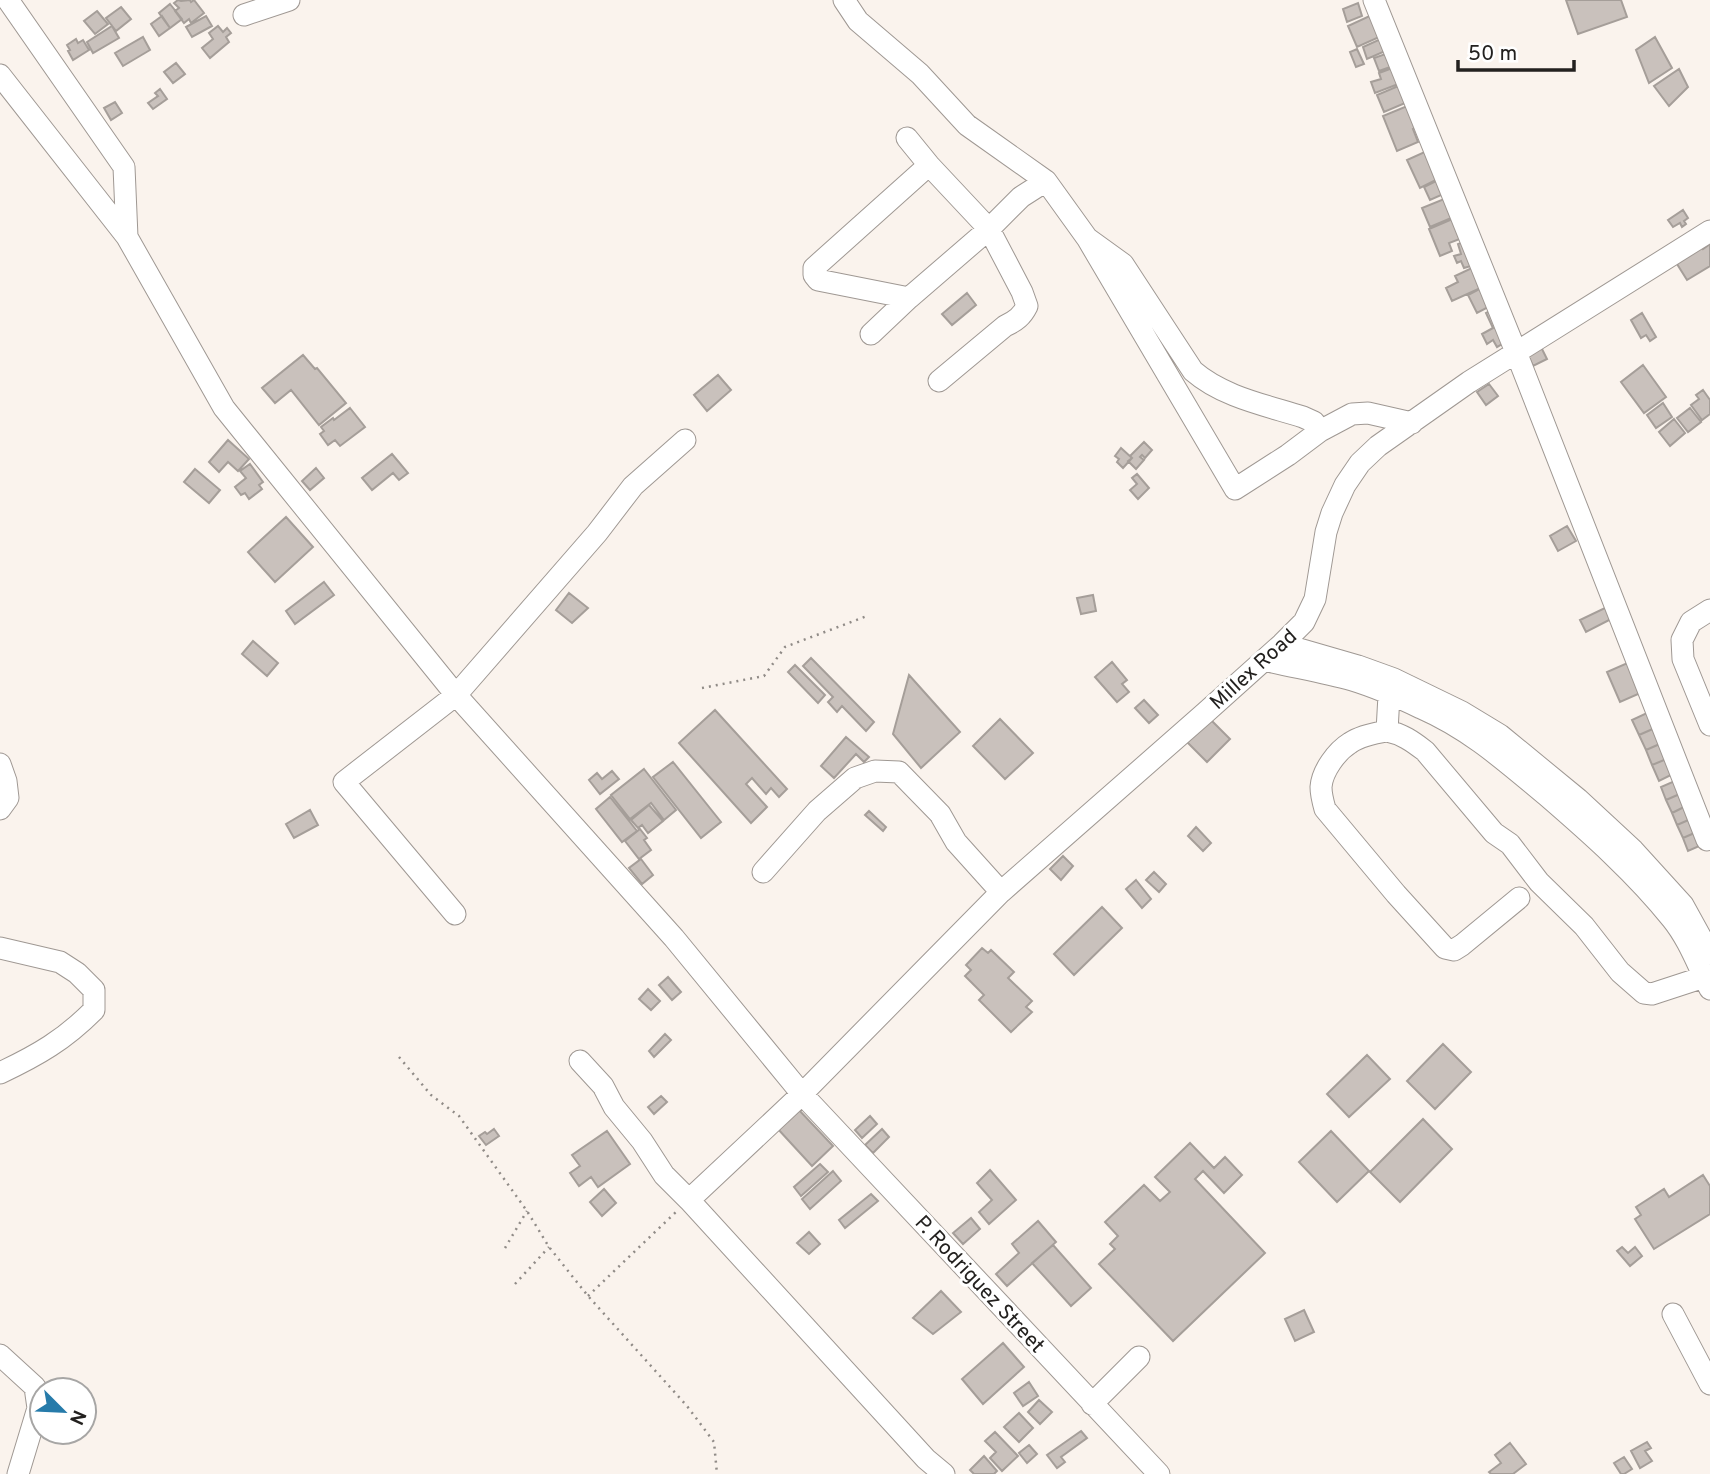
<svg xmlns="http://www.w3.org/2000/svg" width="1710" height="1474" viewBox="0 0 1710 1474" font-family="Overpass,sans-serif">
<rect width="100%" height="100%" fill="#faf3ed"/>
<path fill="#c9c1bc" stroke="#a59e99" stroke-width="2" d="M178,0L181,1L190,0L191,2L194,0L204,13L191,23L189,19L184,23L175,11L179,8L174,3Z
M1566,0H1621L1627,17L1578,34Z
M1358,3L1362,16L1347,22L1343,9Z
M170,4L182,19L170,28L159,13Z
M121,7L131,19L116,31L106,18Z
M97,11L108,24L95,34L84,21Z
M1376,13L1386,34L1357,47L1348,26Z
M162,16L170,28L159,36L151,24Z
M206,16L212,26L192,37L186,27Z
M112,26L119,38L93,53L87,42Z
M218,26L223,32L227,28L231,33L226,37L229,42L210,58L202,48L213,39L209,33Z
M143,37L150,50L123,66L115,53Z
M1385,37L1390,49L1367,59L1363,47Z
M1655,37L1672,68L1649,83L1636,50Z
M76,39L78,43L83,40L89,50L73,60L68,51L70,50L67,45Z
M1357,49L1364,64L1356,67L1350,52Z
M1391,52L1396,65L1379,71L1374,58Z
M176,63L185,74L173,83L164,72Z
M1395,67L1401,83L1375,93L1371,82L1381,79L1379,73Z
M1679,69L1688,87L1669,106L1654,86Z
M1403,84L1410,101L1384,112L1377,95Z
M160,89L167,99L153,109L148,103L158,96L155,93Z
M115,102L122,113L111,120L104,108Z
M1412,104L1421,125L1413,129L1418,142L1397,151L1383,116Z
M1429,150L1440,178L1420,188L1407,160Z
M1442,178L1448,192L1430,200L1424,187Z
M1449,197L1456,216L1430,227L1422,208Z
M1683,210L1688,218L1684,221L1686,224L1682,227L1680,223L1673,227L1668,220Z
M1457,217L1465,237L1449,243L1452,251L1440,256L1429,229Z
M1698,240L1703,249L1710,244V266L1687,280L1672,256Z
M1466,241L1478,264L1464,268L1461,261L1457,263L1454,256L1461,254L1458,244Z
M1476,266L1485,286L1452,301L1446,288L1458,282L1455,276Z
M1485,286L1494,304L1477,313L1468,295Z
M967,293L976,305L952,325L942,314Z
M1492,310L1507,341L1497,347L1493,340L1487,344L1482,334L1493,328L1486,313Z
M1642,313L1656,337L1650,341L1646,335L1641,338L1631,320Z
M1539,343L1547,359L1533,366L1525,350Z
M303,355L315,369L317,368L346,403L319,425L291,390L275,403L262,388Z
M1643,365L1666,397L1644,413L1621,382Z
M718,375L731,390L707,411L694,395Z
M1489,384L1498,396L1486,405L1477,392Z
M1703,390L1710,400V414L1702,420L1691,405L1699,399L1696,395Z
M1663,403L1672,417L1656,428L1647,415Z
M350,408L365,427L340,446L335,440L328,445L320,434L324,431L321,427L333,418L334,420Z
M1690,408L1701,422L1688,432L1677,418Z
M1674,419L1685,433L1670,446L1659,432Z
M228,440L249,459L238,471L228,462L219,472L209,462Z
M1144,442L1152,450L1145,458L1142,455L1140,457L1144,460L1136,469L1128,461L1132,458L1130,456Z
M1121,448L1132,458L1123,468L1117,462L1119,459L1115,456Z
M392,454L408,473L399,480L393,473L372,490L362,478Z
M250,464L263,482L259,485L262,489L249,499L245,493L241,495L235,487L246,478L240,471Z
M316,468L324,478L310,490L302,481Z
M195,469L220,490L209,503L184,482Z
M1137,474L1149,488L1138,499L1130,490L1137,484L1132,478Z
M286,517L313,547L275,582L248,552Z
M1567,526L1576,541L1558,551L1550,536Z
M324,582L334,595L295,624L286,611Z
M569,593L588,608L572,623L556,610Z
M1093,595L1096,611L1081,614L1077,598Z
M1609,606L1615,617L1586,632L1580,620Z
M253,641L278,663L267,676L242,654Z
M811,658L874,722L866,731L842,706L837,712L828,702L833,697L803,666Z
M1632,661L1645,691L1620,702L1607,672Z
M1112,662L1127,680L1122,684L1129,692L1117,702L1095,677Z
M795,665L825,695L818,703L788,672Z
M909,675L960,732L921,768L893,734Z
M1144,700L1158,715L1149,723L1135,708Z
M715,710L787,789L779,797L771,788L766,794L752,778L746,784L767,807L751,823L679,743Z
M1649,712L1655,728L1639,735L1632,720Z
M1000,719L1033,753L1005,779L973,746Z
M1210,719L1230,739L1207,762L1187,742Z
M1655,728L1662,743L1646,750L1639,735Z
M846,737L869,757L864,762L856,754L834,778L821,766Z
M1662,743L1669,758L1652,765L1646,750Z
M1669,758L1675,773L1659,781L1652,765Z
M673,762L721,822L701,838L653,777Z
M644,769L676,810L664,820L651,803L630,819L611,795Z
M612,771L619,779L600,794L589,780L597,773L602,779Z
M1677,780L1682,793L1666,800L1661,787Z
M1682,793L1688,805L1672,813L1666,800Z
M610,797L637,831L622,842L596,809Z
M649,805L663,821L648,833L642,825L638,828L631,820Z
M1688,805L1693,818L1677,825L1672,813Z
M310,810L318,825L294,838L286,824Z
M869,811L886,827L883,831L865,815Z
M1693,818L1699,831L1683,838L1677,825Z
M1196,827L1211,843L1203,851L1188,836Z
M640,829L647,838L644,840L651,850L639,859L625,841Z
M1699,831L1704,844L1688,851L1683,838Z
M1063,856L1073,866L1061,880L1050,869Z
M641,859L653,875L642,884L629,868Z
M1154,872L1166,884L1159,892L1146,880Z
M1136,880L1151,899L1142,908L1126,889Z
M1102,907L1122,928L1074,975L1054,954Z
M982,948L988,953L991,950L1014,972L1008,978L1032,1001L1026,1007L1032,1012L1011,1032L979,1000L984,995L965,976L971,970L966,965Z
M668,977L681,992L672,1000L659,985Z
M648,989L660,1001L651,1010L639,999Z
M665,1034L671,1040L654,1057L649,1051Z
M1443,1044L1471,1072L1435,1109L1407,1081Z
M1367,1055L1390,1079L1349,1117L1327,1094Z
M661,1096L667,1102L654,1114L648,1107Z
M798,1109L833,1146L812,1166L777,1128Z
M870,1116L877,1124L862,1138L855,1130Z
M1423,1119L1452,1149L1400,1202L1370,1172Z
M494,1129L499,1136L486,1145L479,1136L485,1132L487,1134Z
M882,1129L889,1137L873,1153L865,1145Z
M607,1131L630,1164L598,1187L591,1177L579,1186L570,1173L580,1166L572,1155Z
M1331,1131L1369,1171L1337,1202L1299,1162Z
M1190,1143L1214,1168L1225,1157L1242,1175L1224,1193L1203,1171L1195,1179L1265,1253L1173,1341L1099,1264L1115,1249L1110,1244L1118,1236L1105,1222L1144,1185L1160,1201L1170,1192L1155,1177Z
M820,1164L828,1172L801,1196L794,1187Z
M990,1170L1016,1200L989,1224L979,1212L992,1200L977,1183Z
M833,1171L841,1181L810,1209L802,1199Z
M1703,1175L1710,1186V1214L1654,1249L1635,1219L1641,1215L1636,1207L1664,1189L1669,1197Z
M604,1189L616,1203L602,1216L590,1202Z
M871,1194L878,1201L845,1228L839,1220Z
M971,1218L980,1229L963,1244L953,1233Z
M1038,1221L1056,1242L1007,1286L996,1274L1019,1253L1012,1244Z
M809,1232L820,1244L809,1254L797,1243Z
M1053,1245L1091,1288L1071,1306L1032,1263Z
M1622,1247L1628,1253L1635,1247L1642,1256L1630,1266L1617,1251Z
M941,1291L961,1312L933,1334L913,1318Z
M1304,1310L1314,1332L1295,1341L1285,1319Z
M1003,1343L1024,1367L983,1404L962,1379Z
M1029,1382L1038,1396L1023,1406L1014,1393Z
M1039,1400L1052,1412L1040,1424L1028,1412Z
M1019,1413L1033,1428L1019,1442L1004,1427Z
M1081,1431L1087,1438L1061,1457L1065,1462L1057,1468L1047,1455Z
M995,1432L1018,1456L1002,1471L990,1458L996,1452L985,1441Z
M1647,1442L1651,1448L1645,1451L1652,1461L1640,1468L1631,1451Z
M1510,1443L1526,1464L1513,1474H1491L1489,1472L1501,1463L1495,1455Z
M1029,1445L1037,1454L1027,1463L1019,1453Z
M984,1456L997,1471L994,1474H974L970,1470Z
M1624,1457L1632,1469L1624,1474H1621L1614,1463Z"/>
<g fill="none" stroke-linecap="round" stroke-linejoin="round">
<g stroke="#9f9893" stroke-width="23">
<path id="minor" d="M8,0L124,167L127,237L224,408L456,695L674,938L802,1094L1159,1474
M844,0L858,21L920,74L967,125L1046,181L1087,238L1123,264L1193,371C1223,397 1265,405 1303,417L1314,422L1320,431L1288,455L1235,489L1087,238
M1374,0L1516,352L1707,840
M244,15L289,0
M0,75L127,237
M907,138L929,165L989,229L1022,292L1027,306C1022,316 1016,321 1005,326L939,381
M909,298L818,280L814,275V268L929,165
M871,334L909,298L989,229L1021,197L1046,181
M1320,431L1352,414L1368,413L1412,423
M1710,610L1691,622L1682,640L1683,659L1710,725
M1282,644L1358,666L1394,679L1462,712L1500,735L1578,799L1633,850L1683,905L1710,954
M1264,660C1293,667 1324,672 1352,680C1375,687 1400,698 1421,708C1471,730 1506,762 1547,796C1591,834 1636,874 1672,919C1689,940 1698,966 1710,989
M1389,695L1387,731C1402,734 1412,741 1425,751L1494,833L1510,844L1539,882L1584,926L1620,972L1644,993L1652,994L1704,977
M1387,731C1375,733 1360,736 1350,743C1337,751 1322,771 1321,787C1321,795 1323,802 1325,809L1396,894L1445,948L1454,950L1462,945L1519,898
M0,764L6,781L8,798L0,809
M763,872L817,811L855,778L875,771L899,772L940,814L956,842L1001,892
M455,914L344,782L456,695L597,533L633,486L685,440
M0,948L60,962L77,973L94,990V1010C64,1040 38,1055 0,1073
M580,1061L603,1086L614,1107L642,1141L664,1175L689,1200L926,1459L944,1474
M689,1200L802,1094L1001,892L1205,713L1282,644L1304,622L1315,599L1326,532L1332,513L1345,485L1360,463L1378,446L1469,382L1710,231
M1673,1314L1710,1384
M0,1355L35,1387L38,1408L18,1474
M1092,1404L1139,1357"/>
</g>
<path stroke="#908b87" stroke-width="2.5" stroke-dasharray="2 5" stroke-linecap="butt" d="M702,688L764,676L785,647L867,616
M399,1057L431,1095L459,1116L527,1211L549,1247L588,1296L687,1406L714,1442L717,1474
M505,1248L527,1211
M515,1284L549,1247
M588,1296L677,1211"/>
<use href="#minor" stroke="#fff" stroke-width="21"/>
</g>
<g text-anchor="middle" stroke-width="6" stroke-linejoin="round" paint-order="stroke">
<g font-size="21" fill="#23211f" stroke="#fff">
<text transform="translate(1253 669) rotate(-42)" y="7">Millex Road</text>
<text transform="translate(980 1284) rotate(47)" y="7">P. Rodriguez Street</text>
</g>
</g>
<g transform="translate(63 1411) rotate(114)"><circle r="33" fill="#ffffff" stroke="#a7a6a5" stroke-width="2"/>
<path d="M0-5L12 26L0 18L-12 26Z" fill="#267baa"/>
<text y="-10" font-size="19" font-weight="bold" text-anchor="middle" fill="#23211f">N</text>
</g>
<path d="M1458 60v10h116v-10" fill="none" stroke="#23211f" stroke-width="3.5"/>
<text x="1468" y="60" font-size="21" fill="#23211f" stroke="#ffffff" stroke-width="5" paint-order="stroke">50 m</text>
</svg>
